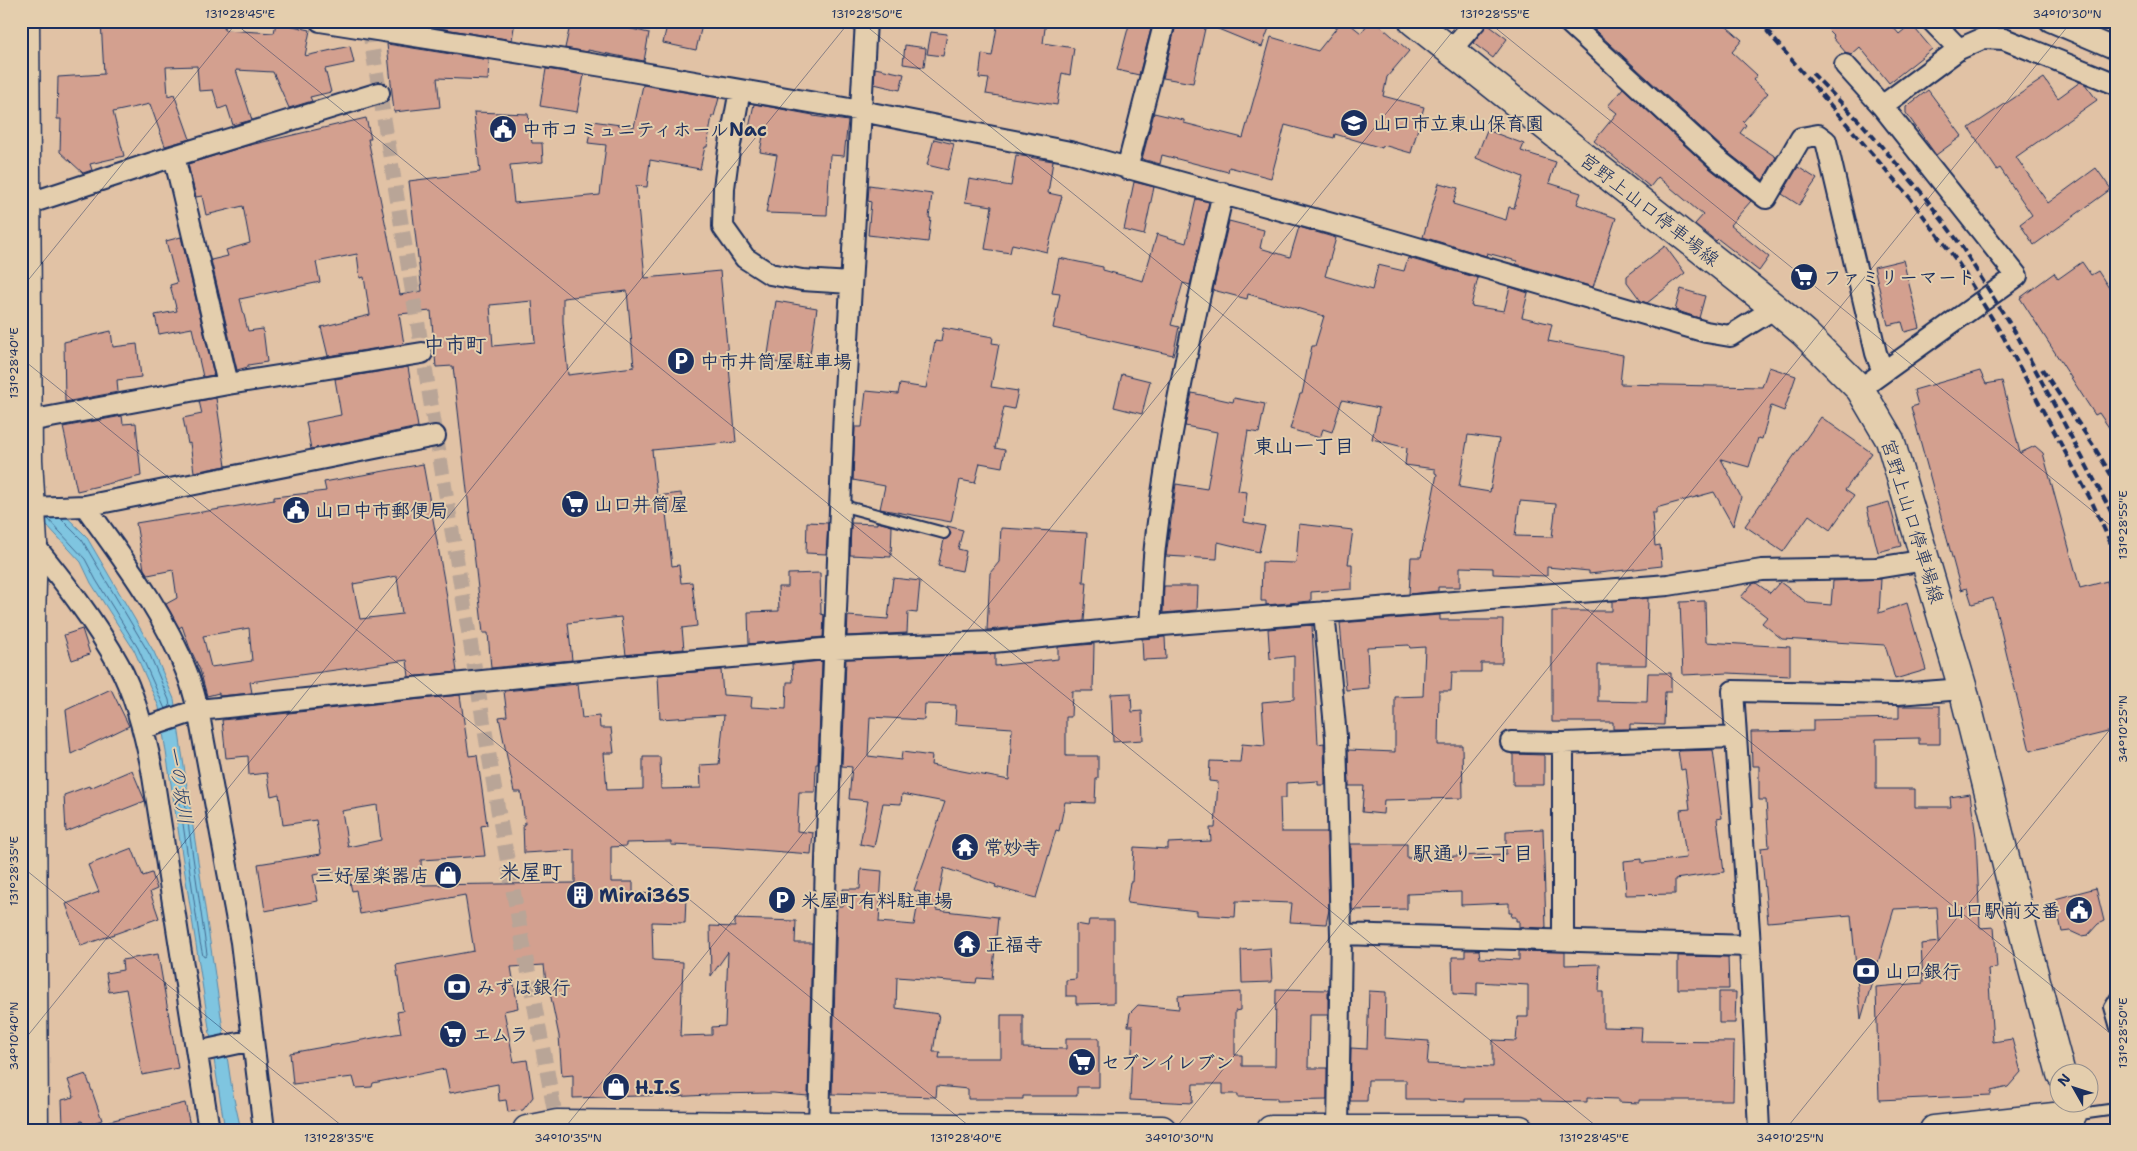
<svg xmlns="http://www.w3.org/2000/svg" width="2137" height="1151" viewBox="0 0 2137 1151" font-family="'Shantell Sans','Klee One',sans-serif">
<rect width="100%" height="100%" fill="#e1c2a5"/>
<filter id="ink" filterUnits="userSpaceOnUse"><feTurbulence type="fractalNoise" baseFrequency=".02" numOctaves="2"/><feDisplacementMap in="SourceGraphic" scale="10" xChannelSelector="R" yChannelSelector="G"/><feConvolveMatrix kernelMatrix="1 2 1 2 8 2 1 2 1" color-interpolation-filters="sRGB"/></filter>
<g filter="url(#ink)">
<path fill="#7fc5e0" stroke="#5789ac" d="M21,472L86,536L154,652L174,699L232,1090L241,1130H225L159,707L134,650L91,583L81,562L21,497Z"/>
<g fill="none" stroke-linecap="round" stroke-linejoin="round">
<path stroke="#436b92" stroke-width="1" d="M60,518L82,540L150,655L169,700L170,707
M48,519L85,559L96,580L138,648L165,709
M182,801L185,802L207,954L205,957L203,956L200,942L180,803Z"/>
</g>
<path fill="#d3a08f" stroke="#1b2f5e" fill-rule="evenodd" d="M101,21H225L224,30L274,33L276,23L293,26L310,30L305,56L350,46L354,63L325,69L331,92L310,97L312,101L289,108L273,72L236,70L252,120L233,125L227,106L219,109L213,90L199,91L197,66L166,67L168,96L174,94L190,139L165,146L150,104L113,112L124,156L90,164L92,170L83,173L60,152L61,119H57L58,77L104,74Z
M397,21H515L512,40Z
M571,21L598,24V21H615L614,25L649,33L644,61L588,50V52L565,48Z
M668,21H703L696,50L663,43Z
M998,21H1046L1043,43L1074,48L1070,75L1062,73L1057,105L986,94L989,79L979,78L982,54L992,56Z
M1130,21H1153L1139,75L1117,70Z
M1177,21H1252L1269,28L1262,47L1206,24L1193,83L1163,78Z
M1342,21H1346L1361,33L1370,21H1375L1409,51L1387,77L1383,96L1424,107L1411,153L1383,145L1382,148L1335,134L1334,138L1285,125L1271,178L1229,167L1228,172L1162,155L1160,164L1142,159L1154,113L1184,120V123L1243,138L1271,37L1318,51Z
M1585,21H1720L1742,40L1732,52L1757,75L1753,80L1768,93L1743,122L1746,125L1740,133L1776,157L1763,180L1725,150Z
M1819,21H1888L1899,34L1911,24L1932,49L1889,83L1860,47L1851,55L1847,54L1833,38L1834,36Z
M1487,24L1507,39L1493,58L1473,43Z
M931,32L947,34L943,56L927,54Z
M387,44L489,60L488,80L437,78L440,107L394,112Z
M905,45L926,48L924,67L903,64Z
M875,68L904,74L900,90L874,84Z
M546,69L584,75L577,112L540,106Z
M2044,78L2058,98L2080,82L2085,84L2097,100L2016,157L2048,203L2096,168L2111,189L2034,245L2020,224L2032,215L2000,168L1997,170L1969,128Z
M643,85L719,98L714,116H712L707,147H705L700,169L650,160L647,187L636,186L645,278L720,271L736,442L652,450L657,496L681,493L683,512L666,513L672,566L679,565L681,583L692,582L697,626L682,628L684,649L626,655L621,617L568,623L572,660L491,668L488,633H483L453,366L436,367L431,311L399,314L404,344L328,356L321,327L370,315L364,277L360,278L357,254L316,262L320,282L240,299L248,331L263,329L267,362L248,365V367L237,370L211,260L228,256L226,250L250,243L243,206L206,215L202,196L196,197L188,164L246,146L366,118L371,139H368L400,295L422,291L409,181L480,172L474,112L528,114L532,143H542L543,162L510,165L514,203L600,195L606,145L588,143L592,121L634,127ZM627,291L634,367L568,375L563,322V298ZM532,301L535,342L493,346L490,305Z
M1623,88L1709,168L1751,201L1730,225L1769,257L1759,271L1718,239L1716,241L1695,224L1703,215L1658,177L1650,187L1594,141L1617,113L1608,106Z
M1928,90L1962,136L1936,155L1906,113V107Z
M754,104L813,115V116L848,121L844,156L830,155L827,215L766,213L777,155L760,152L763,136L748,133Z
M1487,130L1524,144L1521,151L1556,162L1549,183L1581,193L1577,204L1616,218L1593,287L1516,264L1517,261L1487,253L1486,256L1423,237L1439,183L1458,188L1453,204L1506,220L1509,207L1514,208L1523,177L1476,158Z
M934,139L954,144L948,170L927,165Z
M1016,155L1053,161L1048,193L1062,196L1047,252L1012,244L1010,253L985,249L992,206L965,202L969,179L1011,186Z
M1798,167L1817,179L1799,205L1782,194Z
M1134,182L1154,187L1144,235L1124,230Z
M869,185L932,194L929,218H931L928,242L868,235L871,202L868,201Z
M1196,199L1209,202L1190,285L1183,283L1171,325L1179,327L1173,355L1053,328L1060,294L1052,293L1059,258L1103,267V270L1143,281L1157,234L1186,243Z
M1229,221L1264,230L1260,248L1290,257L1299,227L1336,238L1325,276L1372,290L1378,265L1404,271L1408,258L1478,278L1471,306L1504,311L1510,287L1528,293L1522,317L1552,324L1548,341L1623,355L1620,384L1762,387L1769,367L1796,376L1784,411L1771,406L1762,439L1758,438L1749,467L1721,459L1741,497L1733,526L1714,492L1656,508V513H1652L1655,546L1660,545L1662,566L1589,574V571L1547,567V576L1493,574V568L1460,567V587H1438V591L1409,594L1411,557H1421L1437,474L1435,473V469L1405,465L1407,448L1372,439L1379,408L1342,400L1332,432L1323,429L1320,438L1290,429L1300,394H1302L1312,346H1315L1324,316L1248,294L1247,299L1213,290ZM1468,435L1499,439L1490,492L1459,487ZM1520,501L1556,504L1552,537L1515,536Z
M181,237L214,375L203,377L192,328L159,334L155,315L177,311L170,285L177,283L166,241Z
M1665,246L1685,273L1647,303L1641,301L1627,282V276Z
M1903,260L1920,328L1905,332L1902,322L1888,325L1874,267Z
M2082,262L2091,275L2098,271L2116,299V438L2099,413L2095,415L2020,298L2054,273L2058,279Z
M1681,289L1705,296L1699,318L1675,310Z
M776,301L817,308L808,367L767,361Z
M943,328L993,337L992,343L999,344L991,387L1018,391L1014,409L1004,407L995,448L1005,450L1002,467L980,463L975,483L960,480L951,522L880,509L885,486L853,480L855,427H862L866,391L898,394L900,384L926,388L935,341L941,342Z
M111,331L113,347L137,344L141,377L117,380L118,392L65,402L64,342Z
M408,367L418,427L311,449L306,422L341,415L335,379Z
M1980,371L1986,384L2002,381L2020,453L2035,446L2043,453L2080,588L2107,581L2116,617V730L2030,751L1993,598L1972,604L1967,588L1961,590L1911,407L1918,405L1914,390Z
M1122,374L1150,381L1142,414L1114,407Z
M1192,393L1233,402L1234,398L1265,404L1259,433L1248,431L1238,491L1247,492L1244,522L1265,526L1259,552L1218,542L1217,559L1166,556L1176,484L1207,489L1217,432L1185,426Z
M216,398L226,466L194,472L190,443L188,444L183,418L202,414L199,401Z
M122,416L123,424L136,423L141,476L77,491L63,427Z
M1821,417L1872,453L1845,490L1854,496L1830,530L1809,515L1783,552L1745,526Z
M423,464L446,591L457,672L409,677L407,660L250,682L252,693L219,696V693L207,696L200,670L189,646L182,626L179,628L166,604L177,598L173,570L148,575L144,569L136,523L274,500V497L326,491L324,482ZM397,576L402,614L360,619L353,584ZM249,628L252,661L211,667L203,636Z
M1889,502L1901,546L1878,552L1867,508Z
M807,522L828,523L826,554L806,553Z
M877,522L892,526L891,557L850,555L851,523L877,524Z
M1299,524L1353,530L1348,564H1352V589L1311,592V601L1266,605V601H1261L1262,562L1296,563Z
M947,526L963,530L958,549L966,551L962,571L938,566L944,540L948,538L951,534Z
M1001,528L1087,533L1083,582H1087L1084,621L987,630L990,573L999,562Z
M820,573L821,614L824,615L823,637L749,644L748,612L779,611L778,587H788V574Z
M893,578L920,581L917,613L908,612L907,633L847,636L848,616L888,619Z
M1881,579L1879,613L1907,603L1926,670L1895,679L1885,645L1782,639L1762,623L1767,617L1741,597L1752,584L1756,583L1770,593L1780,582L1808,603L1831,605L1833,581Z
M1164,586H1198L1197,610L1163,613Z
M1648,598L1646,665H1598V701L1647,702L1648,673H1671V692H1665L1664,725L1630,724V729H1613V722H1552V611H1612V601Z
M1705,601L1706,642L1790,647V676L1728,673L1683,675L1680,602Z
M1440,615V620H1503L1502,663H1481V672H1452L1451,691H1439L1438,745H1462L1463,798L1384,800L1383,814L1362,812L1364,786H1349L1348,750L1395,752V697L1423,696L1425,647L1410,648L1409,645L1367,647L1369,688L1346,690L1340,623Z
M1312,625L1318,744L1324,743L1325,785H1318V781L1286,783V798H1280L1281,832H1327L1329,910L1326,924L1290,922L1292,903L1236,901L1235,917L1197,915V911L1127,903L1130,882H1132L1134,847L1168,849V843L1211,841L1210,828H1215L1218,782L1209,781L1210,761L1240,762L1242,744L1265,746L1262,702L1294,699V656L1270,659L1268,629Z
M82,629L90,654L72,660L64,635Z
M1165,637L1166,659L1143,660L1142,639Z
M1094,644L1093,691H1072L1071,717H1066V756H1098V779H1096L1095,803L1065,802L1059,831L1056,830L1036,898L995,887L996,885L944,868L936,910L998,917L992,979L977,978L976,983L897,977L896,1008L939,1014L933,1052H940L939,1058H1001V1015H1023V1048L1066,1049V1038H1099V1087H1077V1096H1023V1099H968V1089L937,1086L936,1097L832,1094L837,906H843V889H860L861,869L882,871L879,922L914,925L920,892L914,890L945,802L902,794L901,804L883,803L874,847L860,844L868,801L849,799L852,767L842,766L846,659L995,654V666L1058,659V647ZM925,704L956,705L955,724L1012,728L1009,780L931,765L932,756L902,752L901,760L868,756L870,717L924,720Z
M822,661L818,764H816L815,792H799L797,831L813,833L811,854L718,847L671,845V842L626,843V846L611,847V882H633V893L686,895L685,923L652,922L653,960L683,962L680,1036L712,1035V1027L725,1026L728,952L711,976L710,926L735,927V919L796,921L795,943H812L808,1096L773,1093L709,1094V1095L670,1097V1095L573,1098V1075L562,1076L559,1036L548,983H546L544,965L511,967L518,1008L504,1011L514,1062L527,1060L533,1097L523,1110L508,1112L506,1100L499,1101L498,1084L450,1093L445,1069L373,1083L372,1087L356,1088L353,1077L293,1084L290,1053L401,1033L397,1012L403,1011L396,965L474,951L465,895L360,914L356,890L352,891L347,870L313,875L318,901L265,911L258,864L321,854L316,820L283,825L279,794L271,796L267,773L249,775L248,756L226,758L222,720L460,695L469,756L477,755L487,825L481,826L485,856L421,860L422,885L575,883V850L524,853L523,824H525L521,792H514L499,717L507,716L504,691L578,684L582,718L599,716L600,728H611L614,753H604L607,790L643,789V757H660L661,789L701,788L700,765L719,764L724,715L660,719L658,675L721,670L723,695L752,697L751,707L786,709L787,682H793L792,664ZM377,805L381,840L348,847L342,811Z
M111,689L129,726L71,754L66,710Z
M1131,693L1132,712L1142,711L1143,740L1113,742L1111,694Z
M1899,706H1940V744H1919V738L1876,739V789H1915V807H1951L1950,797L1970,794L1976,837L1980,928L1994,927L1997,968L1988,969L1993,1042L2012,1039L2021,1072L2008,1087L1991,1091V1095L1879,1100L1876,987L1923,983L1921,944L1939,942L1937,907L1894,909L1861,1019L1851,915L1768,922L1761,848L1769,847L1766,800H1759V766H1752L1751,732L1813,731V720L1899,718Z
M1713,750L1722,818L1717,819L1724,872L1675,879V894L1626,895L1624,861L1642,859V863L1686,858L1680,810L1690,809L1685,769L1681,770L1678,751Z
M1513,754L1544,755V785H1513Z
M132,770L145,801L66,832L64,795L89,786L90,788Z
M1543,829L1546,928L1519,927V921H1516V917H1511L1512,913H1509V903L1461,905V892L1407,894V909L1352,910L1351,844H1407V858L1506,854V831Z
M132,848L143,876L152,873L157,889L150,892L159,918L81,946L66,904L99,892L88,865Z
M2096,888L2104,921L2098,924L2088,935L2081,936L2070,931L2062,932L2055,899Z
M1089,920H1114V1003L1076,1004V996H1066V980L1076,979V924L1088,926Z
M1270,948L1272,982L1242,983L1241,950Z
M1465,950H1479L1480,958L1519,960V951L1565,952V965L1600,964L1599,992H1603V1027L1642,1028L1641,1041L1734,1042L1733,1100H1639V1103L1618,1102V1099L1587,1098V1102L1541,1101V1099H1465V1102L1429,1100V1099H1406V1080H1368L1367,1101H1350L1351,1048L1367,1049L1369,991L1386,992L1385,1038L1429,1041L1427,1064L1493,1067V1040L1516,1041L1518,1017H1528V985L1477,982V995L1453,994L1452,957H1465Z
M158,954L178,1068L142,1075L126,989L109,992L106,973L123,970L122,960Z
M1678,956L1728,957L1729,989H1678Z
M1276,989L1328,990V1015H1309L1308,1068H1327V1100L1277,1101V1098L1238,1097V1094H1223V1084H1193L1192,1103L1130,1100L1133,1026H1128L1130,1013L1138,1005L1179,1009L1178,996L1240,992V1010L1235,1011V1055H1242V1066H1275Z
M1719,992H1736L1735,1023H1719Z
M86,1074L102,1120L84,1126L82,1121L63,1125L62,1100L74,1097L68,1080Z
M185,1103L191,1130H102L101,1123Z"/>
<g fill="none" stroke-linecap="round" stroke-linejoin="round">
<path stroke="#b9a597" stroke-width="15" stroke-dasharray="15 8" stroke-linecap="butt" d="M369,28L498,810L558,1130"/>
<g stroke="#1b2f5e" stroke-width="14">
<path id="service" d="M840,505L944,533
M2116,997L2110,1007L2116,1028
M2073,1115L2116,1109"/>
</g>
<g stroke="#1b2f5e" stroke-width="24">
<path id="minor" d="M320,21L603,66L861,111L1070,152L1383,238L1706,332L1730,336L1775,308
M1567,21L1717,159L1766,198L1801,138L1818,135L1826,141L1876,353L1883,372
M1932,21L1959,49
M2050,21L2116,49
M1450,51L1476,21
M1845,65L1882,106
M740,90L729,150L724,188L723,227L745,258L770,274L802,280L851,283
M174,156L228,384
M1127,169L1165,21
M21,206L174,156L379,93
M1860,389L2017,276L1882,106L1959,49L1984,38L2004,39L2116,84
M29,421L228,384L422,353
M85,506C122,558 164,612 187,673C192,685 195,698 198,710L241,942L264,1130
M31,508L85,506L435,436
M30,540C62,579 95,621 119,665C136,697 145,734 152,770L209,1130
M1324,612L1336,737L1341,934L1338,1129
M1150,626C1152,599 1152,573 1155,546C1169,427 1196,310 1223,193
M144,728L198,710L640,665L835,648L993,642L1150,626L1668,585L1762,570L1876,568L1926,560
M1511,742L1563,743L1735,737
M1341,934L1750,946
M1563,940V743
M197,1052L253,1040
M819,1126L826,860L844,410L866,21
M1759,1130L1750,946L1733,691L1898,694L1963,689"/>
</g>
<g stroke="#1b2f5e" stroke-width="31">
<path id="secondary" d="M25,21L28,460L33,543L31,621L34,1130
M1413,21L1775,308L1804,333L1860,389L1890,440L1963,689L2032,966L2061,1074
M527,1130L557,1124L1162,1130
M1271,1130H1520
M1934,1130L2072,1115"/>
</g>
<use href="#service" stroke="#e4cead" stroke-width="10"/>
<use href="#minor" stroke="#e4cead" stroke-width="20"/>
<use href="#secondary" stroke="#e4cead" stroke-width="28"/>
<path stroke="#1b2f5e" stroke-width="4" stroke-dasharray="8 4" stroke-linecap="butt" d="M1758,21L1772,35
M1767,31L1910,198L1957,261L2004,338L2092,502L2116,555
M1812,73L1863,125L1921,192L1960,244L2018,337L2116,521
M2042,369L2093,445L2116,483"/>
</g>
</g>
<path fill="none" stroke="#1b2f5e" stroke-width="1" stroke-opacity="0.45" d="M232,21L1601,1130M860,21L2116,1038M1487,21L2116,530M2114,21L2116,22M21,289L238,21M21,358L974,1130M21,866L347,1130M21,1044L850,21M563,1130L1461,21M1174,1130L2072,21M1785,1130L2116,722"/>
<defs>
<g id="school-disc" transform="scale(1.4375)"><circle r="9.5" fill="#1b2f5e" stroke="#e4cead"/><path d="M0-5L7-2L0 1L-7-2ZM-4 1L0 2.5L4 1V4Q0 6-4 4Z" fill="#fff"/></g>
<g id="civic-disc" transform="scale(1.4375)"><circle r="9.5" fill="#1b2f5e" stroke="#e4cead"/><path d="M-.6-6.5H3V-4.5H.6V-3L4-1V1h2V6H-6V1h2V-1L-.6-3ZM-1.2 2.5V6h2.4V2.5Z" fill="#fff"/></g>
<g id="supermarket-disc" transform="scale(1.4375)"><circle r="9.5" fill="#1b2f5e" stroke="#e4cead"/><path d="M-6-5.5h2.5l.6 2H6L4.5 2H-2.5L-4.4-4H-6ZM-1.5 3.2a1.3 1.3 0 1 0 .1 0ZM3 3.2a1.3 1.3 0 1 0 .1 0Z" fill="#fff"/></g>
<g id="parking-disc" transform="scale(1.4375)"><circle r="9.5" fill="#1b2f5e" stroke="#e4cead"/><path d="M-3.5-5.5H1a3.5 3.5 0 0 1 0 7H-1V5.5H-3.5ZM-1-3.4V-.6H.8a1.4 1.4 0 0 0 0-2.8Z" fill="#fff"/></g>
<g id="temple-disc" transform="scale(1.4375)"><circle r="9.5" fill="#1b2f5e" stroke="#e4cead"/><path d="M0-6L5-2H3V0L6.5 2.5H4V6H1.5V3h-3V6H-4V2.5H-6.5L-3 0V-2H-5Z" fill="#fff"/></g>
<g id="shop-disc" transform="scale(1.4375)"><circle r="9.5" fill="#1b2f5e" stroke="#e4cead"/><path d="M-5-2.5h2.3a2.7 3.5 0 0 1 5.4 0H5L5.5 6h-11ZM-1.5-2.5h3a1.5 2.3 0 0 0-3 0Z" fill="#fff"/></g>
<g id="building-disc" transform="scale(1.4375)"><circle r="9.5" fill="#1b2f5e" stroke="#e4cead"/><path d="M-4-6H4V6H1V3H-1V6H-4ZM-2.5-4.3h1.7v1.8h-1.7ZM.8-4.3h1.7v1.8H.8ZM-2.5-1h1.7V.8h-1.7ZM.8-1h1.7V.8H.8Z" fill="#fff"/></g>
<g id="bank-disc" transform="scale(1.4375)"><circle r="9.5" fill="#1b2f5e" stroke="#e4cead"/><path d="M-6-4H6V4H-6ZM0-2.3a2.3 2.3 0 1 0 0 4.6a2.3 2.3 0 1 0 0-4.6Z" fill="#fff"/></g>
</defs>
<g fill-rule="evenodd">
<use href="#school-disc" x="1354" y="123"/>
<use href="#civic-disc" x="503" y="129"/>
<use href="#supermarket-disc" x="1804" y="277"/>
<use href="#parking-disc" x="681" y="361"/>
<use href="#supermarket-disc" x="575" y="504"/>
<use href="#civic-disc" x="296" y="510"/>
<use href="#temple-disc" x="965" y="847"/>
<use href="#shop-disc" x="448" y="875"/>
<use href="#building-disc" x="580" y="895"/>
<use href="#parking-disc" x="782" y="900"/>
<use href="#civic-disc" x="2079" y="910"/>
<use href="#temple-disc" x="967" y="944"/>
<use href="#bank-disc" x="1866" y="971"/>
<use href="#bank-disc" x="457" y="987"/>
<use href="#supermarket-disc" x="453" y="1034"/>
<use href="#supermarket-disc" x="1082" y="1062"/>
<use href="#shop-disc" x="616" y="1087"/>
</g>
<g text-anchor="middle" stroke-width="4" stroke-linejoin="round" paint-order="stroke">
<g font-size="19" font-weight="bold" fill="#1b2f5e" stroke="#e4cead" text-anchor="start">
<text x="1373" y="130">山口市立東山保育園</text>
<text x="522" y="136">中市コミュニティホールNac</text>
<text x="1823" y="284">ファミリーマート</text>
<text x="700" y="368">中市井筒屋駐車場</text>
<text x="594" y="511">山口井筒屋</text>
<text x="315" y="517">山口中市郵便局</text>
<text x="984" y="854">常妙寺</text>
<text x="429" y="882" text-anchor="end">三好屋楽器店</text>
<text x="599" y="902">Mirai365</text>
<text x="801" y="907">米屋町有料駐車場</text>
<text x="2060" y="917" text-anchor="end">山口駅前交番</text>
<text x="986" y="951">正福寺</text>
<text x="1885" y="978">山口銀行</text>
<text x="476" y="994">みずほ銀行</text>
<text x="472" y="1041">エムラ</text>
<text x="1101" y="1069">セブンイレブン</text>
<text x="635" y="1094">H.I.S</text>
</g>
<g font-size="19" fill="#1b2f5e" stroke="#e4cead">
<text transform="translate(1650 209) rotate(38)" y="7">宮野上山口停車場線</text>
<text transform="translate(1913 521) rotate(73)" y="7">宮野上山口停車場線</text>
</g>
<g font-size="20" font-weight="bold" fill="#1b2f5e" stroke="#e4cead">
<text x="1304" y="453">東山一丁目</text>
<text x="1473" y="860">駅通り二丁目</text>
</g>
<g font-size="20" font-style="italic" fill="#253e6b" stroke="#e4cead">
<text transform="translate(180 785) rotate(81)" y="7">一の坂川</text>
</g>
<g font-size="21" font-weight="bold" fill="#1b2f5e" stroke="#e4cead">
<text x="455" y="352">中市町</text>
<text x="531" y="879">米屋町</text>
</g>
</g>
<rect width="2137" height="1151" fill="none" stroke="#e4cead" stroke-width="55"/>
<g transform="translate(2074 1088) rotate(309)"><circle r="24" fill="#e4cead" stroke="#948e8d"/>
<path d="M0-4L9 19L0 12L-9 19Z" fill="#1b2f5e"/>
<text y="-8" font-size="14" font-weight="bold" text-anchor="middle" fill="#1b2f5e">N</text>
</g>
<rect x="28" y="28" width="2082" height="1096" fill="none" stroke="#1b2f5e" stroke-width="2"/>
<g font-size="12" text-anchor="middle" fill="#1b2f5e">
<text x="240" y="18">131°28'45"E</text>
<text x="867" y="18">131°28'50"E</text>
<text x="1495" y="18">131°28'55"E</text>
<text x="2067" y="18">34°10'30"N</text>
<text transform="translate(14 363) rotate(-90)" y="4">131°28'40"E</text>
<text transform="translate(2123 525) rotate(-90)" y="4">131°28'55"E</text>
<text transform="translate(2123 729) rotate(-90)" y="4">34°10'25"N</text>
<text transform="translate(14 871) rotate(-90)" y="4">131°28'35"E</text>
<text transform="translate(2123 1033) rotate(-90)" y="4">131°28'50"E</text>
<text transform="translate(14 1036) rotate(-90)" y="4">34°10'40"N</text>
<text x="339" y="1142">131°28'35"E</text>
<text x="568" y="1142">34°10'35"N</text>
<text x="966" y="1142">131°28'40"E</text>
<text x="1179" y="1142">34°10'30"N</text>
<text x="1594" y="1142">131°28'45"E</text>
<text x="1790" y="1142">34°10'25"N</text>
</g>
</svg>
